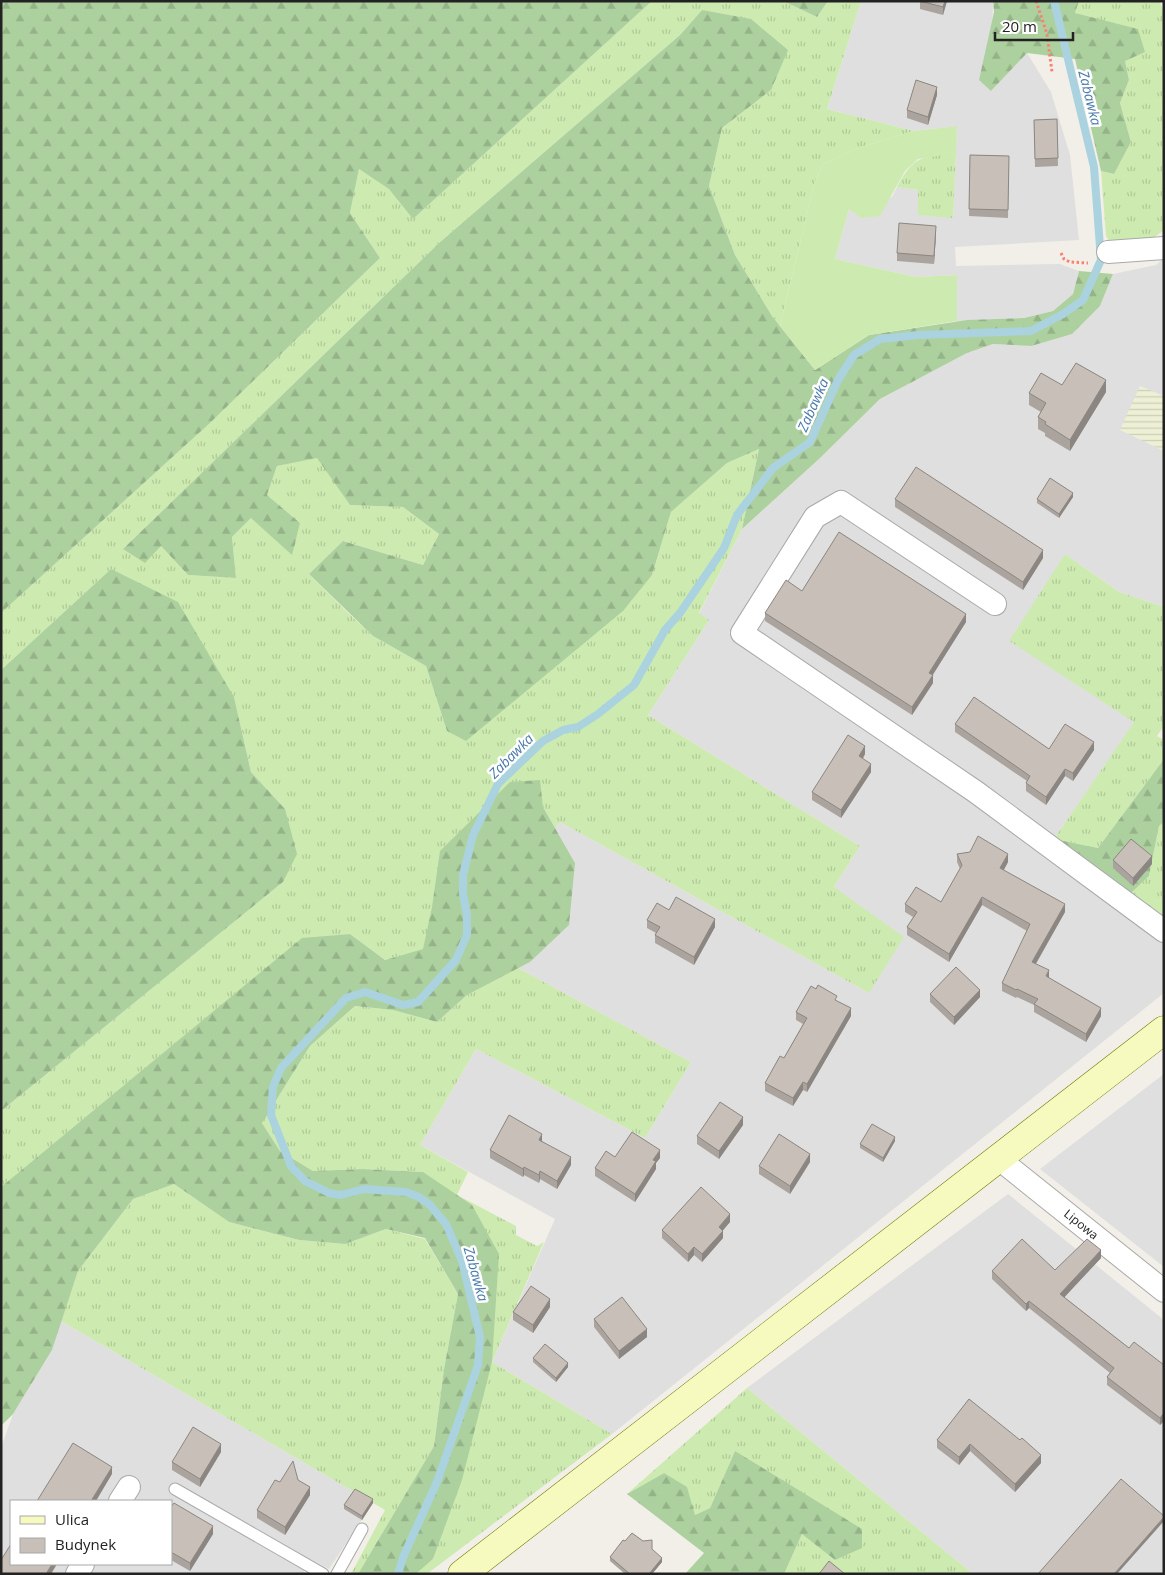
<svg xmlns="http://www.w3.org/2000/svg" width="1165" height="1575" viewBox="0 0 1165 1575" font-family="'Open Sans',sans-serif">
<defs>
<pattern id="farmland-rules" width="6" height="5" patternUnits="userSpaceOnUse" patternTransform="scale(1.25)"><rect width="6" height="5" fill="#eef0d5"/><path d="M0 2.5h6" fill="none" stroke="#ccceb7"/></pattern>
<pattern id="grass-tufts" width="24" height="20" patternUnits="userSpaceOnUse" patternTransform="scale(1.25)"><rect width="24" height="20" fill="#cdebb0"/><path d="M3 7l-1-3M5 7V3M7 7l1-3M15 17l-1-3M17 17v-4M19 17l1-3" fill="none" stroke="#b0c997"/></pattern>
<pattern id="forest-firs" width="22" height="20" patternUnits="userSpaceOnUse" patternTransform="scale(1.25)"><rect width="22" height="20" fill="#add19e"/><path d="M5 1l3.5 6h-7zM16 11l3.5 6h-7z" fill="#95b388"/></pattern>
</defs>
<rect width="100%" height="100%" fill="#f2efe9"/>
<path fill="#e0dfdf" fill-rule="evenodd" d="M861,1H993L991,91L1027,53L1051,92L1070,155L1079,240L955,247L956,266L1060,264L1079,271L1073,294L1053,311L1024,318L957,321V275L916,277L835,259L849,209L892,197L897,187L918,190L953,217L957,126L914,131L827,109Z
M1164,258V607L1119,592L1065,554L1135,722L1054,839L738,620L729,633L921,766L1164,942V993L612,1434L492,1362L555,1219L420,1145L476,1049L645,1138L691,1062L518,968L530,962L575,863L555,828L560,822L869,993L834,887L860,846L648,715L709,620L699,614L742,529L819,459L880,399L967,353L993,344L1031,346L1100,306L1113,274L1156,265Z
M1164,1074V1267L1040,1169Z
M1008,1194L1164,1320V1574H973L747,1388Z
M61,1321L373,1503L329,1569L310,1559L303,1574H1V1448L13,1414L52,1350ZM11,1501H171V1564H11Z"/>
<path fill="url(#farmland-rules)" d="M1140,386L1164,396V451L1120,430Z"/>
<path fill="url(#grass-tufts)" d="M652,1H783L817,17L828,1H861L827,109L914,131L858,148L822,165L814,185L780,326L772,316L735,255L709,186L722,128L771,90L702,10L680,35L439,243L123,549L161,546L188,575L236,578L232,537L251,518L300,523L267,495L277,466L317,457L350,505L403,507L439,534L423,565L343,541L309,574L344,609L373,636L426,666L447,731L652,575L671,512L727,463L759,449L742,529L699,613L709,620L648,715L860,846L834,887L904,937L869,993L560,822L555,828L543,807L539,780L432,907L424,949L385,960L350,934L302,939L1,1187V1111L283,882L285,809L251,772L234,697L111,569L1,670V613L210,423L380,258L350,213L359,169L390,189L413,219Z
M1079,1H1160L1164,15V230L1148,242L1111,244L1106,236L1101,171L1114,174L1131,142L1120,103L1129,80L1125,61L1075,13Z
M956,153L953,218L918,215V190L897,187C915,154 921,158 956,153Z
M1065,554L1119,592L1164,607V726L1157,736L1164,740V759L1098,848L1054,839L1134,722L1009,641Z
M1164,822V919L1130,894L1149,876L1159,826Z
M518,968L691,1062L645,1138L476,1049L420,1145L468,1172L457,1195L516,1226V1235L537,1246L544,1242L492,1362L612,1434L427,1574H416L433,1559L492,1362L423,1172L363,1169L313,1171L280,1151L262,1123L310,1046L355,1006L393,1010L437,1022L467,995Z
M174,1184L229,1222L299,1240L345,1244L386,1229L425,1239L458,1294L444,1369L434,1446L358,1574H351L385,1510L61,1321L78,1271L133,1199Z
M747,1388L973,1574H784L802,1534L735,1451L710,1508L695,1515L664,1473L627,1494Z"/>
<path fill="url(#forest-firs)" d="M1,1H652L413,219L389,189L359,169L350,213L380,258L210,423L1,613Z
M783,1H828L817,17Z
M993,1H1079L1075,13L1138,29L1145,52L1125,61L1129,80L1120,103L1131,142L1114,174L1101,171L1075,59L1027,53L991,91L979,80L994,12Z
M702,10L751,19L788,50L771,90L722,128L709,186L735,255L772,316L815,370L869,335L967,320L1024,318L1053,311L1073,294L1079,271L1113,274L1100,306L1072,334L1031,346L993,344L967,353L880,399L819,459L742,529L759,449L727,463L671,512L652,575L623,611L466,741L447,731L426,666L373,636L309,574L343,541L423,565L439,534L403,507L350,505L317,458L277,466L267,495L300,523L292,555L251,518L232,537L236,578L188,575L161,546L145,563L123,549L439,243L680,35Z
M111,569L178,602L234,697L251,772L285,809L297,854L283,882L1,1111V670Z
M1164,759V822L1159,826L1149,876L1130,894L1054,839L1098,848Z
M540,780L543,807L575,863L569,925L530,962L467,995L437,1022L393,1010L355,1006L310,1046L262,1123L280,1151L313,1171L363,1169L423,1172L472,1205L499,1254L492,1362L462,1480L433,1559L416,1574H358L434,1446L444,1369L458,1294L425,1238L386,1229L345,1244L299,1240L229,1222L174,1184L133,1199L78,1271L52,1350L13,1414L1,1426V1187L302,938L350,934L385,960L423,949L432,907L440,851L510,782Z
M735,1451L862,1529V1548L835,1560L802,1534L784,1574H685L704,1553L627,1494L664,1473L687,1487L695,1515L710,1508Z"/>
<path fill="#cdebb0" d="M957,126L956,153L918,159L905,171L880,216L861,218L849,209L835,259L916,277L957,275V321L869,335L815,370L780,326L814,185L822,165L858,148L914,131Z"/>
<g fill="none" stroke-linecap="round" stroke-linejoin="round">
<path stroke="#aad3df" stroke-width="8" d="M398,1574L404,1555L437,1482L478,1365L480,1337L462,1261L446,1224L429,1204L419,1197L406,1192L364,1189L341,1195L329,1193L305,1181L291,1166L271,1115L273,1087L281,1068L346,998L365,992L403,1005L418,1002L456,960L467,935V915L463,894V875L473,835L498,784L543,741L563,730L578,727L598,714L634,685L665,630L680,613L724,548L737,515L773,468L810,442L838,380L854,355L880,339L918,335L1031,331L1063,314L1083,300L1101,260L1094,167L1054,1"/>
<g stroke="#a9a9a9" stroke-width="13">
<path id="service" d="M175,1489L323,1574
M337,1574L362,1529"/>
</g>
<g stroke="#a9a9a9" stroke-width="24">
<g id="minor">
<path d="M1108,252L1164,248"/>
<path d="M995,604L841,502L815,517L742,633L976,792L1164,931"/>
<path id="s1" d="M999,1159L1164,1291"/>
<path d="M120,1501L129,1487"/>
<path d="M77,1574L83,1564"/>
</g>
</g>
<g stroke="#707d05" stroke-width="29">
<path id="secondary" d="M462,1574L1164,1030"/>
</g>
<path stroke="#fa8072" stroke-width="3" stroke-dasharray="2.5 2.5" stroke-linecap="butt" d="M1036,1L1047,34L1052,72
M1061,253L1064,259L1070,262L1088,263"/>
<use href="#service" stroke="#fff" stroke-width="11"/>
<use href="#minor" stroke="#fff" stroke-width="22"/>
<use href="#secondary" stroke="#f7fabf" stroke-width="28"/>
</g>
<path fill="#aba49e" d="M920,1H947L943,15L920,9Z
M937,95L928,125L907,118V110Z
M1057,119L1058,166L1035,167L1034,120Z
M970,155L1009,156L1008,218L969,216Z
M936,234L934,264L897,261V253Z
M1062,385L1106,392L1070,451L1045,436V433L1038,429V417L1041,412L1029,405V393Z
M1073,497L1059,518L1037,503V499Z
M895,499L1043,558L1023,590L895,507Z
M802,591L966,622L932,675L933,683L912,715L765,621V613Z
M955,724L1049,749L1094,750L1073,781L1065,776L1046,805L1026,791V783L1027,781L955,732Z
M865,754L863,759L871,772L841,818L812,800V792Z
M957,854L1008,862L1004,870L1065,912L1036,964L1049,978L1101,1016L1086,1042L1034,1012V1005L1017,997L1016,998L1002,991V983L1027,931L982,905L949,962L907,935V927L913,917L905,912V904L941,902L960,869L957,862Z
M1113,860L1152,864L1133,886L1113,868Z
M669,910L715,927L694,965L655,943V935L656,933L647,928V920Z
M930,994L980,997L954,1025L930,1002Z
M837,1001L851,1016L807,1092L803,1090L793,1106L765,1091V1083L784,1058L803,1024L796,1020V1012Z
M743,1125L719,1159L697,1144V1136Z
M542,1141L571,1165L557,1189L540,1179L539,1183L524,1175L523,1177L490,1158V1150Z
M895,1141L883,1162L860,1148V1144Z
M615,1157L660,1158L656,1163V1169L635,1202L595,1176V1168Z
M810,1162L790,1194L759,1174V1166Z
M730,1222L723,1230V1238L702,1262L694,1255L688,1262L662,1238V1230Z
M1101,1258L1064,1297L1129,1348L1164,1365V1421L1160,1425L1107,1385V1377L1110,1373L1029,1308L1026,1311L992,1279V1271L1055,1270Z
M550,1307L533,1333L513,1320V1312Z
M594,1319L647,1337L619,1359L594,1327Z
M533,1358L568,1367L556,1382L533,1362Z
M969,1399L1041,1463L1015,1492L970,1451L959,1465L937,1448V1440Z
M221,1452L200,1487L172,1470V1462Z
M298,1480L310,1495L285,1535L257,1518V1510Z
M373,1503L362,1520L344,1509V1505Z
M171,1507L213,1534L190,1571L171,1560Z
M625,1541L652,1549L662,1562L652,1574H625L610,1561V1557Z"/>
<path fill="#8b8681" d="M945,1H947L943,15V7Z
M937,87V95L928,125V117Z
M936,226V234L934,264V256Z
M1106,380V392L1070,451V440Z
M1073,493V497L1059,518V514Z
M1043,550V558L1023,590V582Z
M966,614V622L929,681V673Z
M933,675V683L912,715V707Z
M1094,742V750L1073,781V773Z
M865,746V754L859,764V756Z
M871,764V772L841,818V810Z
M1065,769V776L1046,805V797Z
M1008,854V862L1000,876V868Z
M1152,856V864L1133,886V878Z
M982,897V905L949,962V954Z
M1065,904V912L1032,970V962Z
M715,919V927L694,965V957Z
M1049,970V978L1046,976Z
M980,990V997L954,1025V1017Z
M851,1008V1016L807,1092V1084Z
M1101,1008V1016L1086,1042V1034Z
M803,1082V1090L793,1106V1098Z
M743,1117V1125L719,1159V1151Z
M542,1134V1142L539,1140Z
M895,1137V1141L883,1162V1158Z
M660,1150V1158L656,1163V1169L635,1202V1194L653,1160Z
M810,1154V1162L790,1194V1186Z
M571,1157V1165L557,1189V1181Z
M524,1167V1175L523,1177V1169Z
M540,1171V1179L539,1183V1175Z
M730,1214V1222L719,1235V1227Z
M723,1231V1238L702,1262V1254Z
M694,1247V1255L688,1262V1254Z
M1101,1250V1258L1060,1302V1294Z
M550,1299V1307L533,1333V1325Z
M1029,1301V1308L1026,1311V1304Z
M647,1329V1337L619,1359V1351Z
M568,1363V1367L556,1382V1378Z
M1164,1413V1421L1160,1425V1418Z
M221,1444V1452L200,1487V1479Z
M970,1444V1451L959,1465V1457Z
M1041,1455V1463L1015,1492V1484Z
M112,1467V1474L96,1501H91Z
M310,1487V1495L285,1535V1527Z
M373,1499V1503L362,1520V1516Z
M1164,1517V1521L1117,1574H1114Z
M213,1526V1534L190,1571V1563Z
M662,1558V1562L652,1574H649Z
M52,1564H57L51,1574H46Z"/>
<path fill="#c7bfb8" stroke="#8b8681" d="M920,1H945L943,7Z
M916,80L937,87L928,117L907,110Z
M1057,119L1058,158L1035,159L1034,120Z
M970,155L1009,156L1008,210L969,209Z
M899,223L936,226L934,256L897,253Z
M1076,363L1106,380L1070,440L1045,424L1046,422L1038,417L1046,403L1029,393L1041,373L1062,385Z
M916,467L1043,550L1023,582L895,499Z
M1050,478L1073,493L1059,514L1037,499Z
M839,532L966,614L929,673L933,675L912,707L765,613L786,580L802,591Z
M974,697L1049,749L1065,724L1094,742L1073,773L1065,769L1046,797L1026,783L1030,776L955,724Z
M848,735L865,746L859,756L871,764L841,810L812,792Z
M978,836L1008,854L1000,868L1065,904L1032,962L1049,970L1046,976L1101,1008L1086,1034L1034,1004L1038,999L1017,989L1016,990L1002,983L1030,924L982,897L949,954L907,927L917,912L905,904L916,887L941,902L962,865L957,854L970,852Z
M1131,839L1152,856L1133,878L1113,860Z
M676,897L715,919L694,957L655,935L660,927L647,920L657,903L669,910Z
M956,967L980,990L954,1017L930,994Z
M818,985L837,996L835,1000L851,1008L807,1084L803,1082L793,1098L765,1083L780,1056L784,1058L807,1018L796,1012L811,986L816,989Z
M720,1102L743,1117L719,1151L697,1136Z
M509,1115L542,1134L539,1140L571,1157L557,1181L540,1171L539,1175L524,1167L523,1169L490,1150Z
M872,1124L895,1137L883,1158L860,1144Z
M632,1132L660,1150L653,1160L656,1161L635,1194L595,1168L606,1151L615,1157Z
M779,1134L810,1154L790,1186L759,1166Z
M701,1187L730,1214L719,1227L723,1231L702,1254L694,1247L688,1254L662,1230Z
M1022,1239L1055,1270L1087,1239L1101,1250L1060,1294L1129,1348L1134,1342L1164,1365V1413L1160,1418L1107,1377L1114,1368L1029,1301L1026,1304L992,1271Z
M531,1286L550,1299L533,1325L513,1312Z
M622,1297L647,1329L619,1351L594,1319Z
M545,1344L568,1363L556,1378L533,1358Z
M969,1399L1020,1440L1022,1438L1041,1455L1015,1484L970,1444L959,1457L937,1440Z
M193,1427L221,1444L200,1479L172,1462Z
M73,1443L112,1467L91,1501H37Z
M293,1461L298,1480L310,1487L285,1527L257,1510L275,1480L280,1482Z
M1121,1479L1164,1516V1517L1114,1574H1038Z
M355,1489L373,1499L362,1516L344,1505Z
M174,1503L213,1526L190,1563L171,1552V1507Z
M632,1533L643,1541L652,1540V1549L662,1558L649,1574H630L610,1557L623,1540L625,1541Z
M11,1544V1564H52L46,1574H1V1560Z
M829,1561L845,1574H819Z"/>
<g text-anchor="middle" stroke-width="5" stroke-linejoin="round" paint-order="stroke">
<g font-size="12" fill="#222" stroke="#fff">
<text dy="4" stroke="none"><textPath href="#s1" startOffset="105">Lipowa</textPath></text>
</g>
<g font-size="14" font-style="italic" fill="#4a7aab" stroke="#fff">
<text transform="translate(1090 98) rotate(76)" y="5">Zabawka</text>
<text transform="translate(813 405) rotate(-66)" y="5">Zabawka</text>
<text transform="translate(511 756) rotate(-45)" y="5">Zabawka</text>
<text transform="translate(476 1274) rotate(74)" y="5">Zabawka</text>
</g>
</g>
<rect width="1165" height="1575" fill="none" stroke="#222222" stroke-width="5"/>
<rect x="10" y="1500" width="162" height="65" fill="#ffffff" stroke="#a7a7a7"/>
<rect x="20" y="1516" width="25" height="8" fill="#f7fabf" stroke="#a7a7a7"/>
<text x="55" y="1525" font-size="15" fill="#222222">Ulica</text>
<rect x="20" y="1538" width="25" height="15" fill="#c7bfb8" stroke="#a7a7a7"/>
<text x="55" y="1550" font-size="15" fill="#222222">Budynek</text>
<path d="M995 32v8h78v-8" fill="none" stroke="#222222" stroke-width="2.5"/>
<text x="1002" y="32" font-size="15" fill="#222222" stroke="#ffffff" stroke-width="4" paint-order="stroke">20 m</text>
</svg>
